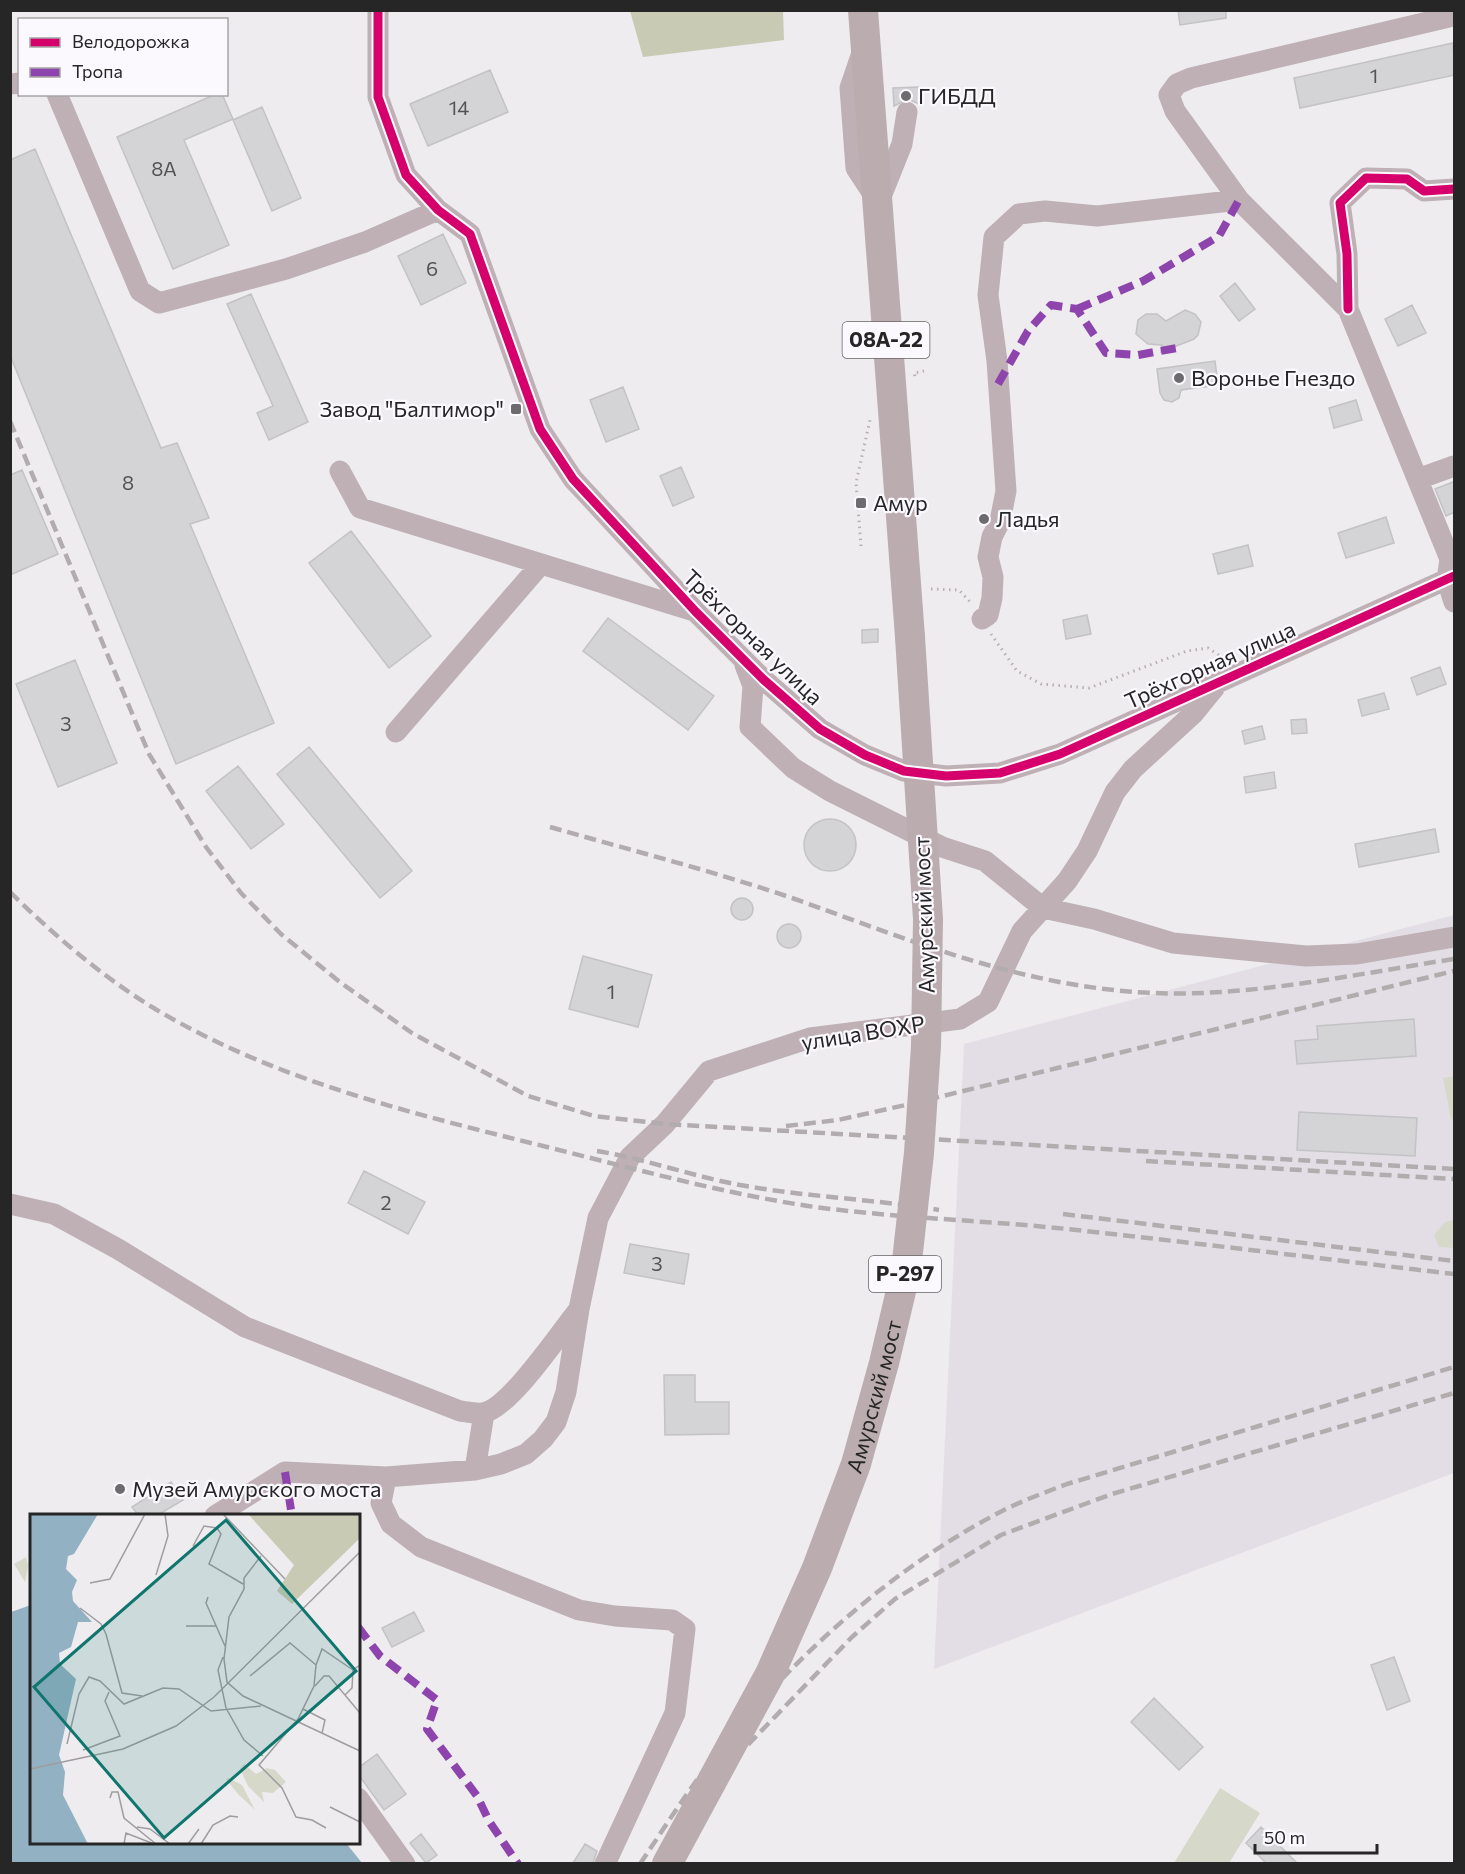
<svg xmlns="http://www.w3.org/2000/svg" width="1465" height="1874" viewBox="0 0 1465 1874" font-family="Commissioner,sans-serif">
<rect width="100%" height="100%" fill="#eeecef"/>
<path fill="#e3dee5" d="M1454,915V1473L934,1669L964,1044Z"/>
<path fill="#d6d8ca" d="M1454,1076V1120L1451,1119L1443,1078Z
M1454,1220V1248L1439,1247L1434,1235L1445,1222Z
M26,1557L28,1566L25,1582L14,1564Z
M1220,1788L1260,1813L1229,1863H1174Z"/>
<path fill="#c8cab4" d="M630,11H783L784,40L643,57Z"/>
<path fill="#92b1c3" d="M31,1605L32,1842L346,1843L362,1863H11V1612Z"/>
<path fill="#d4d3d5" stroke="#c3c2c5" stroke-width="1.5" d="M1178,10H1226V18L1180,25Z
M1453,43L1455,75L1300,108L1294,78Z
M490,70L508,112L428,146L410,104Z
M918,87L919,104L908,99L894,106L893,88Z
M216,94H222L233,119L184,140L229,245L173,269L117,137Z
M262,107L301,198L272,211L233,120Z
M35,149L161,448L177,443L209,518L190,524L274,723L176,764L10,355V160Z
M443,234L466,283L421,305L398,256Z
M1235,283L1255,309L1239,321L1220,296Z
M251,294L308,422L269,440L257,413L273,406L227,304Z
M1412,305L1426,333L1398,346L1385,319Z
M1185,310L1195,314L1201,322L1198,335L1194,339L1161,352L1162,345L1148,344L1136,334L1138,320L1146,314H1157L1166,321Z
M1215,361L1218,385L1181,390L1179,398L1172,402L1164,400L1160,393L1157,369Z
M623,387L639,429L606,442L590,400Z
M1356,400L1362,420L1334,428L1329,408Z
M681,467L694,497L673,506L660,476Z
M22,470L58,554L10,575V475Z
M1455,481V512L1446,516L1435,489Z
M1386,517L1394,543L1346,558L1338,533Z
M351,531L431,636L389,668L309,563Z
M1248,545L1253,566L1218,574L1213,554Z
M1087,615L1091,634L1066,639L1063,620Z
M608,618L714,696L688,730L583,651Z
M878,629V642L862,643V630Z
M75,660L117,763L58,787L16,684Z
M1440,667L1446,684L1417,695L1411,678Z
M1384,693L1389,709L1362,716L1358,700Z
M1306,719L1307,733L1292,734L1291,720Z
M1262,726L1265,739L1245,744L1242,731Z
M309,747L412,871L380,898L277,774Z
M238,766L284,824L251,849L206,791Z
M1274,772L1276,788L1246,793L1244,777Z
M804 845a26 26 0 1 1 52 0a26 26 0 1 1-52 0Z
M1435,829L1439,852L1359,867L1355,844Z
M731 909a11 11 0 1 1 22 0a11 11 0 1 1-22 0Z
M777 936a12 12 0 1 1 24 0a12 12 0 1 1-24 0Z
M583,956L652,975L638,1027L569,1009Z
M1414,1019L1416,1056L1297,1064L1295,1041L1318,1039L1317,1026Z
M1299,1112L1417,1118L1415,1156L1297,1150Z
M364,1171L425,1202L408,1234L348,1203Z
M630,1244L689,1254L684,1284L624,1273Z
M664,1375H695V1402H729V1434L665,1435Z
M171,1482L183,1500L158,1515H138L132,1507Z
M414,1612L424,1631L392,1647L382,1628Z
M1394,1657L1410,1701L1387,1710L1371,1665Z
M1154,1698L1203,1747L1179,1770L1131,1722Z
M377,1754L406,1794L384,1810L358,1774V1768Z
M1261,1827L1297,1863H1266L1246,1843Z
M421,1834L437,1855L426,1863L410,1843Z
M585,1844L597,1851L593,1863H573Z"/>
<g fill="none" stroke-linecap="round" stroke-linejoin="round">
<path stroke="#b7b0b3" stroke-width="3" stroke-dasharray="1.5 4.5" stroke-linecap="butt" d="M915,376L914,373L924,371
M861,546L856,483L870,420
M931,589L959,590L972,604
M991,634L1017,671L1041,684L1089,688L1187,651L1208,648L1225,659"/>
<path stroke="#beb0b4" stroke-width="21" d="M378,10V97L406,175L438,210L470,234L540,429L573,479L696,612L764,680L820,729L865,755L904,771L946,776L1000,773L1060,754L1454,576
M862,53L850,88L856,168L875,197
M10,84L20,83
M57,94L140,291L159,303L286,269L365,242L438,210
M880,199L902,144L907,112
M1239,200L1175,111L1169,95L1177,84L1191,78L1449,17
M1348,309L1347,254L1340,203L1366,178L1407,179L1424,191L1454,189
M340,471L360,508L694,611
M1418,479L1454,466
M982,619L988,615L992,598L993,577L988,557L992,537L1000,521L1006,491L997,361L988,295L994,237L1019,214L1045,211L1097,216L1239,200L1348,309L1450,559L1447,580L1454,602
M745,665L753,686L750,727L793,768L830,791L942,847L985,861L1043,908L1094,919L1173,943L1306,956L1357,954L1454,937
M396,732L541,564
M10,1204L54,1214L118,1249L245,1327L460,1411C467,1412 476,1414 483,1413C509,1409 559,1334 577,1312
M475,1470L484,1413
M386,1477L381,1503L391,1524L421,1547L579,1610L615,1616L672,1620L685,1629L675,1713L605,1864
M215,1516L285,1472L386,1477L475,1470L501,1464L526,1454L543,1439L556,1422L566,1392L579,1309L598,1218L630,1157L665,1124L709,1071L810,1038L960,1019L988,1002L1022,931L1067,881L1087,851L1115,792L1133,769L1193,714L1215,687
M358,1798L405,1864"/>
<path stroke="#baacaf" stroke-width="30" d="M863,10L910,637"/>
<path stroke="#b2acae" stroke-width="4.5" stroke-dasharray="12 6" stroke-linecap="butt" d="M10,421L149,754L206,847L241,893L281,934L341,983L412,1033L528,1096L594,1116L665,1124L1454,1169
M550,827C630,850 713,871 792,898C913,941 1021,987 1153,993C1253,997 1355,974 1454,959
M10,892C54,935 100,975 152,1007C274,1081 418,1115 555,1149C639,1170 723,1193 808,1206C894,1218 981,1220 1067,1229C1196,1243 1325,1259 1454,1274
M786,1126L838,1120L910,1104L1454,971
M597,1151C645,1159 692,1176 740,1185C806,1197 873,1199 939,1210
M1146,1161L1454,1179
M1063,1214L1454,1261
M640,1864C667,1824 693,1782 724,1745C799,1651 897,1565 1004,1510C1024,1500 1046,1492 1067,1484L1454,1367
M668,1864L739,1754L852,1637L895,1599L1001,1535L1112,1494L1454,1393"/>
<path stroke="#baacaf" stroke-width="30" id="s1" d="M667,1864L770,1674L817,1568L856,1464L884,1363L906,1270L919,1153L926,1046L928,919L910,637"/>
<path stroke="#8e44ad" stroke-width="8" stroke-dasharray="15 8" stroke-linecap="butt" d="M1077,309L1143,281L1219,236L1239,200
M998,384L1028,331L1051,305L1077,309L1106,353L1138,355L1177,348
M285,1472L292,1516
M358,1627L380,1656L437,1700L427,1729L477,1796L489,1821L518,1864"/>
<g stroke="#fbf9fd" stroke-width="13">
<path id="cycleway" d="M378,10V97L406,175L438,210L470,234L540,429L573,479L696,612L764,680L820,729L865,755L904,771L946,776L1000,773L1060,754L1454,576
M1348,309L1347,254L1340,203L1366,178L1407,179L1424,191L1454,189"/>
</g>
<use href="#cycleway" stroke="#d6006c" stroke-width="9"/>
</g>
<g fill="#6d6b6d" stroke="#fbf9fd" stroke-width="2">
<circle cx="906" cy="96" r="6"/>
<circle cx="1179" cy="378" r="6"/>
<rect x="510" y="403" width="12" height="12" rx="3"/>
<rect x="855" y="497" width="12" height="12" rx="3"/>
<circle cx="984" cy="519" r="6"/>
<circle cx="120" cy="1489" r="6"/>
</g>
<g text-anchor="middle" stroke-width="4.5" stroke-linejoin="round" paint-order="stroke">
<g font-size="20" fill="#545354">
<text x="1374" y="83">1</text>
<text x="459" y="115">14</text>
<text x="164" y="176">8А</text>
<text x="432" y="276">6</text>
<text x="128" y="490">8</text>
<text x="66" y="731">3</text>
<text x="611" y="999">1</text>
<text x="386" y="1210">2</text>
<text x="657" y="1271">3</text>
</g>
<g fill="#fbf9fd" stroke="#676567" stroke-width="1.5">
<rect x="842.5" y="322" width="87" height="36" rx="4.5"/>
<rect x="869" y="1256" width="72" height="36" rx="4.5"/>
</g>
<g font-size="21" font-weight="bold" fill="#272627">
<text x="886" y="347">08А-22</text>
<text x="905" y="1281">Р-297</text>
</g>
<g font-size="22" fill="#272627" stroke="#fbf9fd" text-anchor="start">
<text x="918" y="104">ГИБДД</text>
<text x="1191" y="386">Воронье Гнездо</text>
<text x="504" y="417" text-anchor="end">Завод "Балтимор"</text>
<text x="873" y="511">Амур</text>
<text x="996" y="527">Ладья</text>
<text x="132" y="1497">Музей Амурского моста</text>
</g>
<g font-size="22" fill="#272627" stroke="#fbf9fd">
<text transform="translate(753 637) rotate(44)" y="8">Трёхгорная улица</text>
<text transform="translate(1210 665) rotate(-24)" y="8">Трёхгорная улица</text>
<text transform="translate(924 915) rotate(-92)" y="8">Амурский мост</text>
<text transform="translate(863 1033) rotate(-9)" y="8">улица ВОХР</text>
<text dy="8" stroke="none"><textPath href="#s1" startOffset="513">Амурский мост</textPath></text>
</g>
</g>
<g transform="translate(30 1514)">
<rect width="330" height="330" fill="#eeecef"/>
<path d="M214,250L226,260L237,254L245,256L256,268L243,279L232,278L234,288L218,272L210,255ZM199,264L212,271L225,296L208,280L196,265Z" fill="#d6d8ca"/>
<path d="M218,0H330V24L262,90L247,77L264,51Z" fill="#c8cab4"/>
<path d="M0,0H68L44,40L38,42L36,55L47,66L42,78L43,87L62,108H48L41,133L29,139L30,150L46,165L29,241L35,258L33,281L58,330H0Z" fill="#92b1c3"/>
<path fill="none" stroke="#92b1c3" stroke-width="3" d="M0,114L8,0M4,256L33,330"/>
<path fill="none" stroke="#9e9d9f" stroke-width="1.5" d="M193,0L255,65M163,32L174,12L187,14L191,20L179,50L213,70M231,42L214,64V75L199,103L194,145L197,168L213,182L330,237M126,61L138,22L135,0M60,69L80,65L115,0M178,83L176,89L195,132M50,94L71,110L76,120L92,179L112,182M156,112H186M193,143L188,156L196,194L214,226L233,242M286,151L292,135L323,156M220,162L260,129L286,151L284,172L268,205L229,251L252,274L266,303L282,306L296,314M285,172L294,162H299L330,199M315,181L322,174L323,156L330,151M273,195L295,206L292,219M37,230L49,180L59,163L70,167L94,190L133,174L149,175L181,197L231,192M53,236L90,222L75,187L79,178M0,255L93,235L146,212L184,183L330,38M80,284L82,278H88L94,304L126,330M300,293L330,308M107,313L120,315L140,330M94,330L96,319L124,330M158,330L169,315M171,330L183,311L200,302L208,303"/>
<path fill="#0f766e" fill-opacity="0.15" stroke="#0f766e" stroke-width="3" d="M196,6L326,157L134,324L4,173Z"/>
<rect width="330" height="330" fill="none" stroke="#272627" stroke-width="3"/>
</g>
<rect width="1465" height="1874" fill="none" stroke="#272627" stroke-width="24"/>
<rect x="18" y="18" width="210" height="78" fill="#fbf9fd" stroke="#a6a5a7" stroke-width="1.5"/>
<rect x="30" y="38" width="30" height="9" fill="#d6006c" stroke="#a6a5a7" stroke-width="1.5"/>
<text x="72" y="48" font-size="18" fill="#272627">Велодорожка</text>
<rect x="30" y="68" width="30" height="9" fill="#8e44ad" stroke="#a6a5a7" stroke-width="1.5"/>
<text x="72" y="78" font-size="18" fill="#272627">Тропа</text>
<path d="M1255 1844v9h122v-9" fill="none" stroke="#272627" stroke-width="3"/>
<text x="1264" y="1844" font-size="18" fill="#272627" stroke="#fbf9fd" stroke-width="4.5" paint-order="stroke">50 m</text>
</svg>
